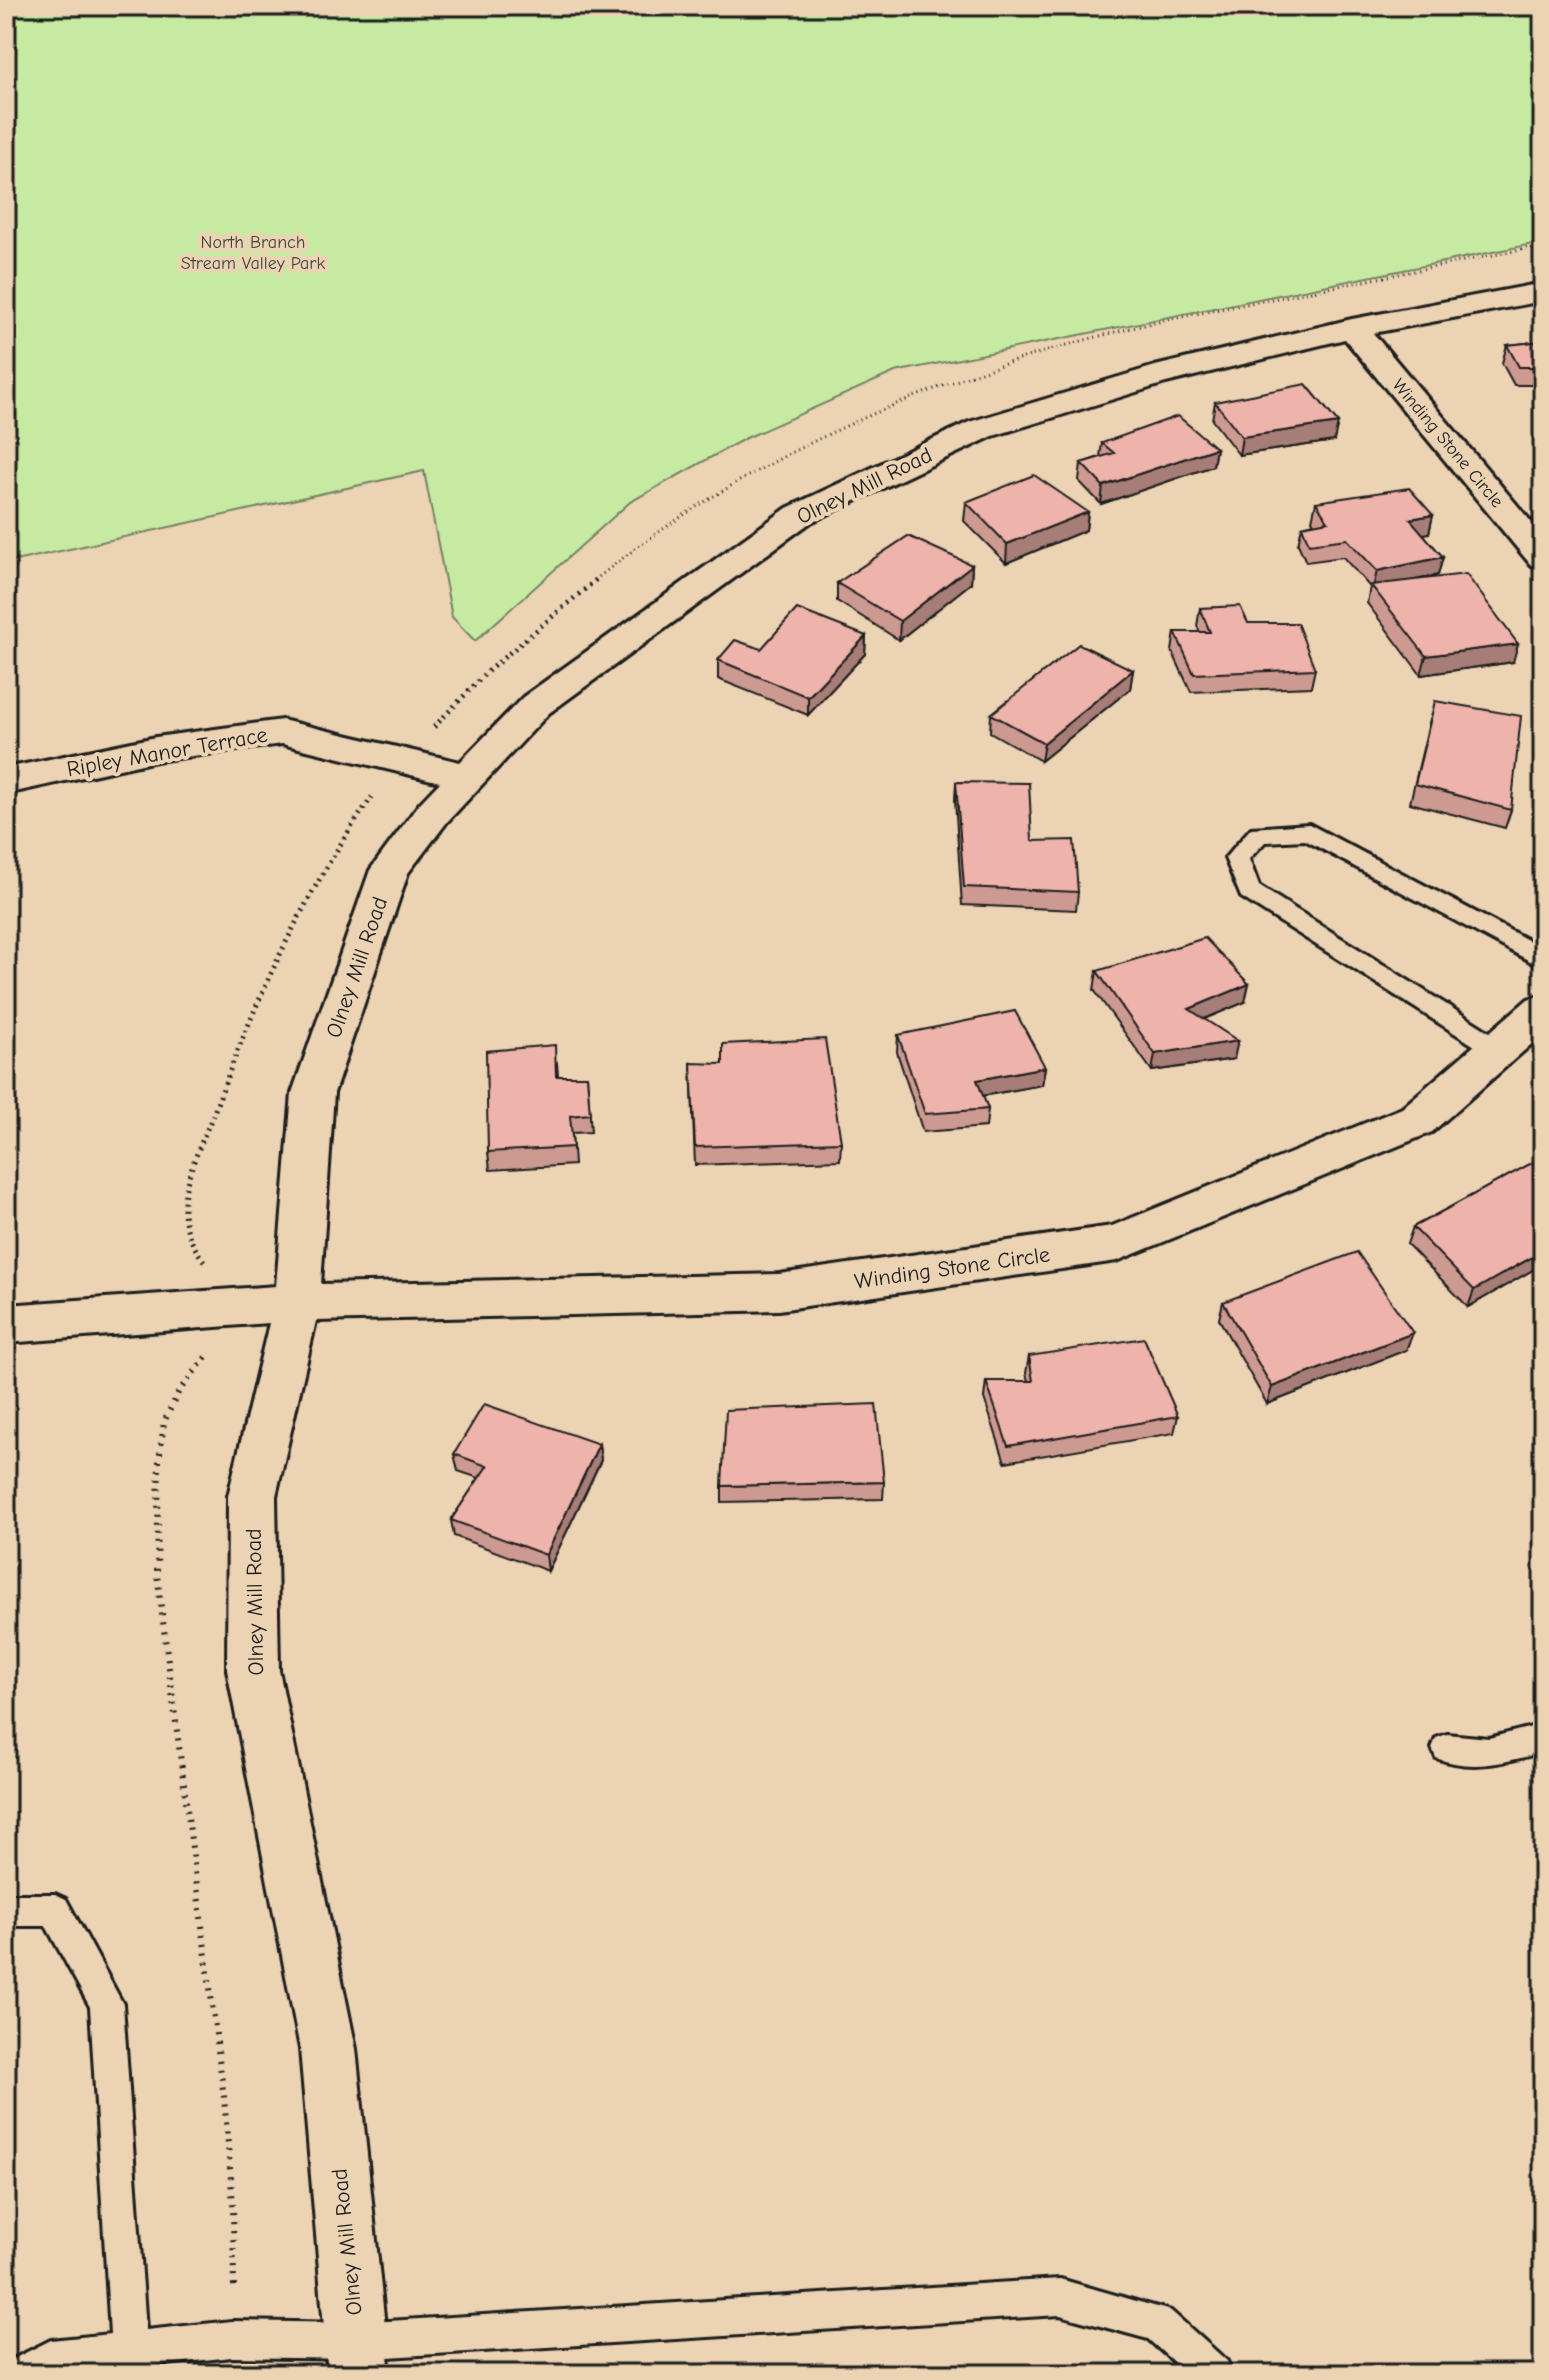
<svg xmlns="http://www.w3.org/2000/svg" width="1549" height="2380" viewBox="0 0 1549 2380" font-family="'Comic Neue',sans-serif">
<rect width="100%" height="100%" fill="#ebd3b4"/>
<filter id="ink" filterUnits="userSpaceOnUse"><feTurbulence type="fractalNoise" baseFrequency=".0125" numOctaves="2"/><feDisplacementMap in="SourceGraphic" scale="16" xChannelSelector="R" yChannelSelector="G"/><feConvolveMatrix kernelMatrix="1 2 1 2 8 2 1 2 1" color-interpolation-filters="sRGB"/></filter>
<g filter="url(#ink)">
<path fill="#c7eaa3" stroke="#728360" stroke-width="2" d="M6,6H1543V242L895,372L744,439L630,502L475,641L452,617L424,471L6,563Z"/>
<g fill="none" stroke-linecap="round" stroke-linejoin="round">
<g stroke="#1c1c1c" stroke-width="6">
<path id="service" d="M1309,824L1543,948V968L1305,840L1265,842L1249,859L1259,886L1507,1043L1510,1049L1507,1055H1489L1241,897L1225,858L1251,828Z
M1543,1724V1752C1507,1762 1473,1772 1436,1758L1432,1748L1436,1738L1447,1734L1489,1738Z
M6,1894H55L66,1899L123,2004L146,2330L232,2321L356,2323L1060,2279L1171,2311L1227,2361L1232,2374H1187L1148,2339L1060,2315L356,2359L232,2357L72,2374H6L9,2361L51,2340L110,2334L90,2007L46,1926H6Z"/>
</g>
<g stroke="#1c1c1c" stroke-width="6">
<path id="minor" d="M1543,283V301L1373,333L1543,536V569L1531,565L1345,339L1166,383L993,436L811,522L549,713L447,822L408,873L334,1093L321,1284L779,1274L1112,1226L1402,1108L1528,999L1543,995V1034L1432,1132L1117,1261L779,1310L316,1321L276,1496L279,1670L356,2049L390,2374H328L300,2049L227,1670L228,1496L269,1323L6,1343V1305L276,1286L292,1093L370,870L419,804L440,782L282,744L156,761L6,794V768L156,737L282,720L460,762L523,697L787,508L969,422L1155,366L1352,319Z"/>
</g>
<path stroke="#1c1c1c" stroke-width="3" stroke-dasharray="1 4" stroke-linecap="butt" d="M595,580C741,461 923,382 1104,335C1176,316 1250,304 1323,289C1397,275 1469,259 1543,246"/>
<path stroke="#1c1c1c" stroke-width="5" stroke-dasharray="2 5" stroke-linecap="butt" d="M434,727L488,671L598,578
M204,1261C188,1241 181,1218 185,1193C190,1164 206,1134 216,1107C257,997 304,893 372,797"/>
<path stroke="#1c1c1c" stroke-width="6" stroke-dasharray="2 7" stroke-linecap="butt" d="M206,1357L179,1391L164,1422L159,1461L157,1575L224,2097L233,2204L234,2293"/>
<use href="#service" fill="#ebd3b4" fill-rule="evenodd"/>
<use href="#minor" fill="#ebd3b4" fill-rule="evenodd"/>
</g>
<path fill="#cd9a92" stroke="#1c1c1c" stroke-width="2" d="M1543,341V401L1534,385H1514L1502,363L1507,345Z
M1215,402L1334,441L1239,455L1212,420Z
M1102,443L1216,448L1213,466L1101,504L1079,481L1081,463L1100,457Z
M966,502L1088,512L1086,530L1006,563L964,521Z
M1316,502L1433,515L1429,533L1423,534L1443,557L1438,575L1422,579L1513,662L1421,675L1367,603L1370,587L1343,557L1306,562L1298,544L1302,526L1314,523L1312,520Z
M972,565L971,583L899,640L837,601V583Z
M1200,608L1248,623L1315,669L1311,687L1191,692L1172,651L1175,632H1200L1197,626Z
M866,636L865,654L808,715L718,679V660L761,649Z
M1133,670L1130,689L1041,761L990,732L991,714Z
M1430,719L1511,810L1505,828L1410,803Z
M956,782L1032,841L1078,892L1076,910L962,905L955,800Z
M1097,971L1245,1002L1204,1019L1234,1059L1152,1071L1094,990Z
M898,1035L1045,1067L1042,1085L983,1096L988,1109L986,1127L923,1132L897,1052Z
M557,1063L558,1076H587L591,1132L572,1133L574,1165L490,1170L488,1152Z
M691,1063L841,1142L840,1160L695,1165Z
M1543,1157V1264L1468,1307L1407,1244L1413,1227Z
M1223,1302L1406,1350L1267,1404L1219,1319Z
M1029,1356L1178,1416L1174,1433L1005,1462L984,1398L986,1381H1028L1026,1373Z
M599,1444L601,1460L548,1571L454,1536L451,1520L479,1478L458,1471L454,1454Z
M884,1482L883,1499L722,1502V1486Z"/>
<path fill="#a77d77" stroke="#1c1c1c" stroke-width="2" d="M1338,423L1334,441L1239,455L1242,437Z
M1216,448L1213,466L1101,504L1103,486Z
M1088,512L1086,530L1006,563L1007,544Z
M1433,515L1429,533L1406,537L1410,519Z
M1443,557L1438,575L1374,589L1373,588L1377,571Z
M972,565L971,583L899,640L900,621Z
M866,636L865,654L808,715V697Z
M1518,644L1513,662L1421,675L1426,656Z
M1133,670L1130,689L1041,761L1044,743Z
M1249,984L1245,1002L1185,1027L1189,1009Z
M1238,1041L1234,1059L1152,1071L1155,1054Z
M1045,1067L1042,1085L975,1097L977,1080Z
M1543,1251V1264L1468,1307L1474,1290Z
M1413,1333L1406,1350L1267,1404L1272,1387Z
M599,1444L601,1460L548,1571L546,1555Z"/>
<path fill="#eeb3aa" stroke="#1c1c1c" stroke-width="2" d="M1543,341V374L1539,367H1519L1507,345Z
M1306,384L1338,423L1242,437L1215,402Z
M1178,416L1216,448L1103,486L1081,463L1114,453L1102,443Z
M1034,475L1088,512L1007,544L966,502Z
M1409,488L1433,515L1410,519L1443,557L1377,571L1347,539L1309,544L1302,526L1328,521L1316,502Z
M908,536L972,565L900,621L837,583Z
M1466,574L1518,644L1426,656L1371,585Z
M1240,606L1248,623H1297L1315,669L1194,674L1175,632H1210L1200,608Z
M797,609L866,636L808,697L718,660L735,640L761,649Z
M1079,644L1133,670L1044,743L991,714Z
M1435,701L1521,716L1511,810L1415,784Z
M956,782L1029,783L1032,841L1074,840L1078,892L964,887Z
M1205,938L1249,984L1189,1009L1238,1041L1155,1054L1097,971Z
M1015,1011L1045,1067L977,1080L988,1109L925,1114L898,1035Z
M825,1039L841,1142L695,1147L691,1063L723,1064V1044Z
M555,1045L556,1076H587L590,1114L570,1116L573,1147L488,1152L486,1051Z
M1543,1157V1251L1474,1290L1413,1227Z
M1357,1252L1413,1333L1272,1387L1223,1302Z
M1144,1338L1178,1416L1008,1446L986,1381H1033L1029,1356Z
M484,1404L599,1444L546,1555L451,1520L487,1466L454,1454Z
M876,1404L884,1482L722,1486L726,1410Z"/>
</g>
<g text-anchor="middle" stroke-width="8" stroke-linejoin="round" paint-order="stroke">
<g font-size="18" fill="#3e4537" stroke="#ebd3b4">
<text x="253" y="248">North Branch<tspan x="253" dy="21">Stream Valley Park</tspan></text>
</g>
<g font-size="18" fill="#1c1c1c" stroke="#ebd3b4">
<text transform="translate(1448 443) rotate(50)" y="6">Winding Stone Circle</text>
</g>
<g font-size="22" fill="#1c1c1c" stroke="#ebd3b4">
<text transform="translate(864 485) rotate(-26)" y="8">Olney Mill Road</text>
<text transform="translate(167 751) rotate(-10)" y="8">Ripley Manor Terrace</text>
<text transform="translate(356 967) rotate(-71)" y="8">Olney Mill Road</text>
<text transform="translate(952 1267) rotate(-8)" y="8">Winding Stone Circle</text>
<text transform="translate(254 1602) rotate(-91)" y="8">Olney Mill Road</text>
<text transform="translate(346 2242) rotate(-96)" y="8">Olney Mill Road</text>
</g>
</g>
<rect width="1549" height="2380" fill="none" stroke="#ebd3b4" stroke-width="32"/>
<rect x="16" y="16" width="1517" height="2348" fill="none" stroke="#1c1c1c" stroke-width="3" filter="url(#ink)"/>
</svg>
